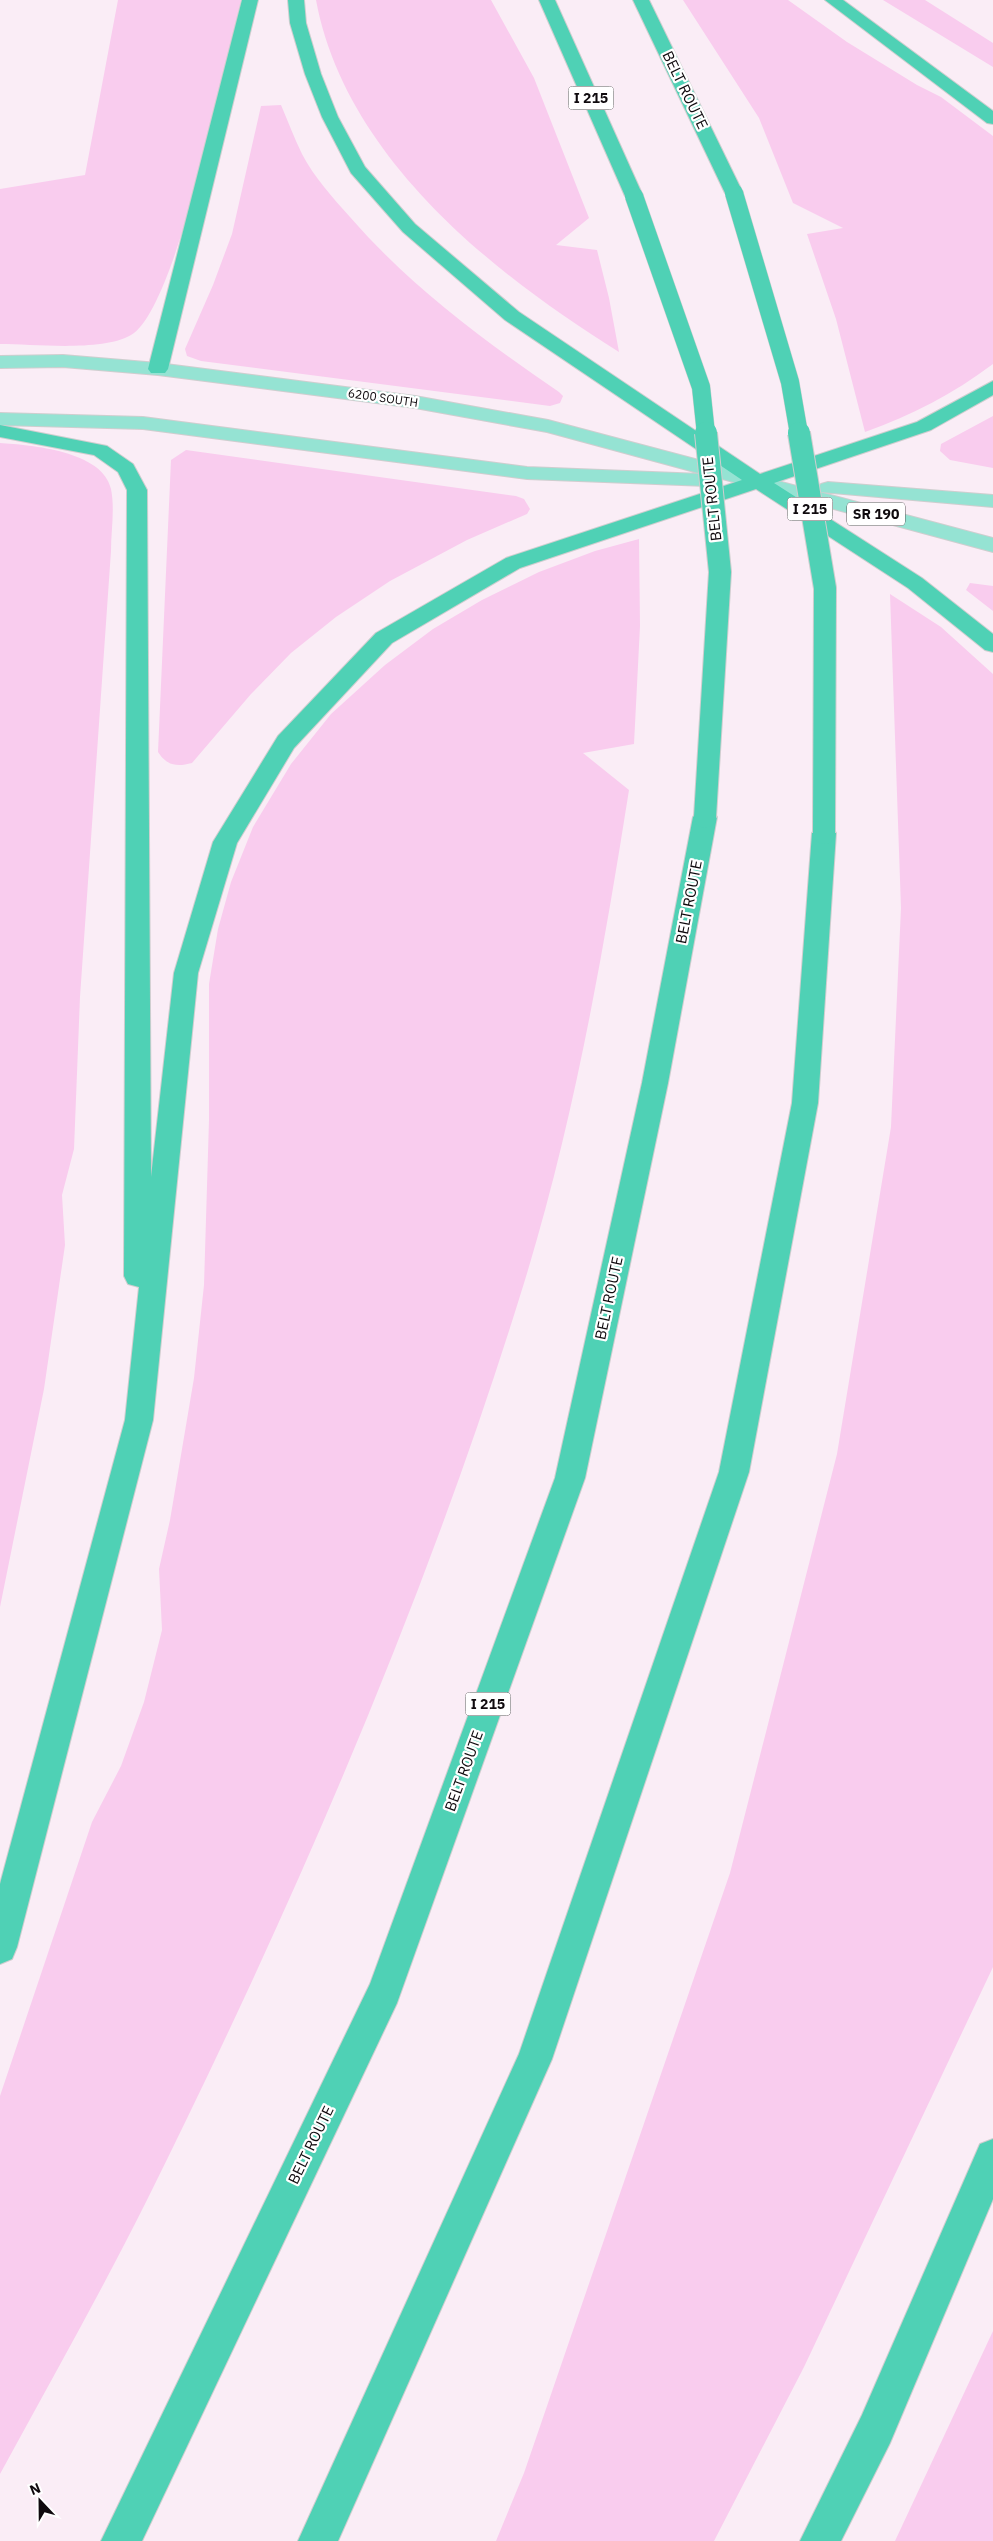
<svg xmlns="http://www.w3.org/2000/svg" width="993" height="2541" viewBox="0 0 993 2541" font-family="'IBM Plex Sans',sans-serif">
<rect width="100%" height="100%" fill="#faedf6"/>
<path fill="#f9ccee" d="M118,0H241C227,59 176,310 131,335C102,352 34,344 0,344V189L85,175Z
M316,0H491L534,78L589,218L556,245L597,250L609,298L619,352C492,273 345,156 316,0Z
M683,0H788L847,42L917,85L941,97L993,136V364C953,394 912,415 865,432L836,319L807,234L843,228L793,203L759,118Z
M883,0H925L993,43V67Z
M281,105C288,121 294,138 302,154C314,177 333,198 350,217C411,287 483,340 559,392L563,396L560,403L550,406L201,361L187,356L185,349L213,285L232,234L261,106Z
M993,416V468L950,460L940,451L941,444Z
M0,443C31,445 103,451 111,489C115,509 111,531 111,551L80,997L74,1149L62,1195L65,1245L44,1389L0,1607Z
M186,450L516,496L524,499L530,509L527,514L467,540L390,581L336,617L291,653L251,694L192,763C177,767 167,766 158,752L171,460Z
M639,539L640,626L634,744L583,753L629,790C602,961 572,1131 520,1296C423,1608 291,1910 146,2202C100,2294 49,2384 0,2474V2096L92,1822L121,1766L144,1702L162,1630L159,1569L170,1520L194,1378L204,1285L209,1120V984L218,929L231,882L253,827L291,764L331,714L385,665L433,629L482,600L539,572L595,551Z
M970,583L993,586V611L966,590Z
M890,594L941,627L993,674V1967L804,2367L714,2541H496L524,2473L730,1873L837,1454L891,1127L901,908Z
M993,2331V2541H895Z"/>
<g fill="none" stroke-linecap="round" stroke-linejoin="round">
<g stroke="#cfcecf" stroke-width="2">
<path id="major" d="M63,355L158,363L415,396L548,420L993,538V552L715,477L717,480L714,484L707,486L527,479L143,429L0,425V413L143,417L527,467L702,474L547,432L415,408L158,375L63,367L0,368V356Z
M828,482L993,495V507L821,492L818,488L821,484Z"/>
</g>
<g stroke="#cfcecf" stroke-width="2">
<path id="highway" d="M242,0H258L168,369L165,373H151L148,369Z
M288,0H304L306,23L321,74L338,117L365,167L415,224L519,312L760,474L917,422L993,381V395L931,430L774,483L922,578L993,634V652L985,650L908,588L756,489L520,568L392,643L294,748L237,843L198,973L153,1420L17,1947L12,1959L0,1964V1884L125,1420L139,1287L128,1284L124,1276L127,490L118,472L94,455L0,437V425L107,446L133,464L147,490L151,1177L174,973L213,842L278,736L376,633L506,558L742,480L505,320L403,232L351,173L322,117L305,74L290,23Z
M539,0H555L643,196L640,200H628L625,196Z
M633,0H649L743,193L740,197H728L725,193Z
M825,0H843L993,111V124L987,123Z
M705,809L713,811L717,817L668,1083L585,1478L397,2003L142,2541H101L370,1984L555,1478L642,1083L693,817L697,811Z
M824,824L832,827L836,833L818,1103L749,1472L552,2059L338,2541H298L519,2054L719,1472L792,1103L812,833L816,827Z
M993,2139V2199L890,2443L841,2541H800L862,2415L980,2144Z"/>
</g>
<use href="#major" fill="#95e3d3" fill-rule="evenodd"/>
<use href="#highway" fill="#4fd1b5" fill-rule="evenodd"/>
<g stroke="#cfcecf" stroke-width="19" stroke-linecap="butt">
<path id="highway-bridge-far1" d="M734,193L790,382L799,434
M634,196L701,387L706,434"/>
</g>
<g stroke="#cfcecf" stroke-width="24" stroke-linecap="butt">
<path id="highway-bridge" d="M799,433L825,588L824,833
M705,817L720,572L706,433"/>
</g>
<use href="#highway-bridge-far1" stroke="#4fd1b5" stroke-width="18"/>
<use href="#highway-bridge" stroke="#4fd1b5" stroke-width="22"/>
</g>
<g text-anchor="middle" stroke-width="4.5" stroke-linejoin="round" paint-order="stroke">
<g font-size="12" fill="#0f0a0e" stroke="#fff">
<text transform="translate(383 398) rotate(8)" y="4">6200 SOUTH</text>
</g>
<g fill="#fff" stroke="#575456" stroke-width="1">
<rect x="568.5" y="86.5" width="45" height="23" rx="4"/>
<rect x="787.5" y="497.5" width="45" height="23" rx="4"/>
<rect x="847" y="502.5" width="58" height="23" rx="4"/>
<rect x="465.5" y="1692.5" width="45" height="23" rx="4"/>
</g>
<g font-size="14" font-weight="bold" fill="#0f0a0e">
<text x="591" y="103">I 215</text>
<text x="810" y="514">I 215</text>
<text x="876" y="519">SR 190</text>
<text x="488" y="1709">I 215</text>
</g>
<g font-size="15" fill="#0f0a0e" stroke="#fff">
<text transform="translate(685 90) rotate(64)" y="5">BELT ROUTE</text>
<text transform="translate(712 499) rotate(-96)" y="5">BELT ROUTE</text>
<text transform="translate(689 902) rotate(-79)" y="5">BELT ROUTE</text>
<text transform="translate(609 1298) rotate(-78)" y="5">BELT ROUTE</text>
<text transform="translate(464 1771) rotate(-70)" y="5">BELT ROUTE</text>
<text transform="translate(311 2145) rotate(-64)" y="5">BELT ROUTE</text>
</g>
</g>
<g transform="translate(40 2501) rotate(338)" stroke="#ffffff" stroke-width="4" paint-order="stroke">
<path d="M0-4L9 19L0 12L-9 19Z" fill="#0f0a0e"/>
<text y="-8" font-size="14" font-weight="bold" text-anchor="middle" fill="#0f0a0e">N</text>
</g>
</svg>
